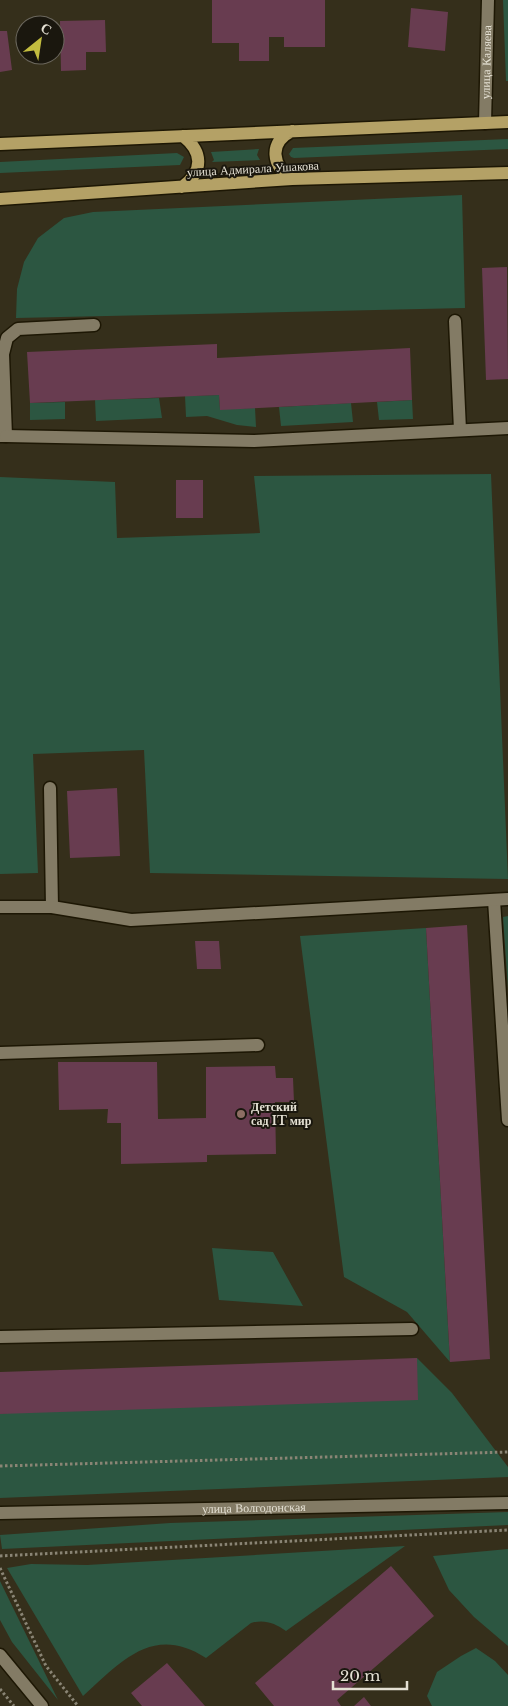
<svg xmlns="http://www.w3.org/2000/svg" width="508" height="1706" viewBox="0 0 508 1706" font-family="'Libre Baskerville',serif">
<rect width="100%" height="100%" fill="#352f1b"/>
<path fill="#2c5641" d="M503,0H508V81H506Z
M508,139V149L294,158L291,157L289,154L293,148Z
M259,149L257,155L260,160L212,162L214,160L211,152Z
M177,153L184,157L180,165L0,173V162Z
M462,195L465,308L16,318L17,289L24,262L38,238L64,218L93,212Z
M219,395L220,409L255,408L256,427L237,425L207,416L186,417L185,396Z
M159,398L162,418L96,421L95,400Z
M412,400L413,419L379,420L377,402Z
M65,402V419L30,420V403Z
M351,403L353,422L281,426L279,407Z
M491,474L508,879L150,873L144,750L33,754L38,873L0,874V477L115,482L117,538L260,533L254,476Z
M508,916V988L503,917Z
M426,928L450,1362L407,1312L344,1277L300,936Z
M212,1248L273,1252L303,1306L219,1300Z
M417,1358L452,1393L508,1467V1477L0,1498V1414Z
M508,1512V1525L2,1549L0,1535L170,1523Z
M405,1546L286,1631C275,1623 264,1619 251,1623L206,1658C153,1624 122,1661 83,1696L7,1568L31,1564L87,1565Z
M508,1549V1646L474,1617L449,1590L433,1556Z
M0,1581L58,1700L12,1642L0,1620Z
M476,1648L495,1661L508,1675V1706H432L427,1696L437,1672L461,1656Z"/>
<path fill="#683c50" d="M212,0H325V47H284V37H269V61H239V43H212Z
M411,8L448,12L445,51L408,47Z
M105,20L106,52H86V70L61,71L60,21Z
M0,31H7L12,70L0,72Z
M507,267L508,379L486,380L482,268Z
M217,344V358L410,348L412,400L220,410L219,395L30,403L27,352Z
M176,480H203V518H176Z
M117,788L120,856L70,858L67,791Z
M467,925L490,1359L450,1362L426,928Z
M195,941H219L221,969H197Z
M58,1062H157L158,1119L206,1118V1067L275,1066L276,1078H293L294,1102H275L276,1154L207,1155V1162L121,1164V1123H107L108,1109L59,1110Z
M417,1358L418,1400L0,1414V1372Z
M391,1566L434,1616L337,1700L341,1706H274L255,1683Z
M167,1663L205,1706H142L131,1693Z
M364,1697L371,1706H354Z"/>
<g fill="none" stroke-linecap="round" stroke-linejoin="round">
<g stroke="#1d1704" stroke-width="15">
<g id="minor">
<path id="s1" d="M485,123L488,0"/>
<path d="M455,321L460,430"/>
<path d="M0,436H6L3,354L7,338L18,329L94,325"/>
<path d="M6,436L254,441L508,428"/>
<path d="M50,788L52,907"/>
<path d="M494,900L508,1120"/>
<path d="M0,907H52L131,920L508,899"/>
<path d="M0,1053L258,1045"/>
<path d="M0,1337L412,1329"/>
<path id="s2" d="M0,1513L508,1503"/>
<path d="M0,1655L42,1706"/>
</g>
</g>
<g stroke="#1d1704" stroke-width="15">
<path id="major" d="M292,131C268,143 272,166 292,179
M0,144L508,122
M182,187C204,171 203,152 183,136
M0,199L292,179L508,173"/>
</g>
<path stroke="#8a8575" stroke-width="3" stroke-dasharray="2.5 2.5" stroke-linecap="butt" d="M0,1466L508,1452
M0,1556L508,1530
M0,1568L46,1666L78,1706
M0,1689L14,1706"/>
<use href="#minor" stroke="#837b65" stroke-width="12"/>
<use href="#major" stroke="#b4a166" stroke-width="12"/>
</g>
<circle fill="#8d6e63" stroke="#1a170e" stroke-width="2" cx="241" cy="1114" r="5"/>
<g text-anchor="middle" stroke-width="4" stroke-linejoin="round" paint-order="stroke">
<g font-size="12" fill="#e4e0d3" stroke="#1a170e">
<text dy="4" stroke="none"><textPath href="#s1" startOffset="61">улица Каляева</textPath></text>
<text transform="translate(253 169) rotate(-3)" y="4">улица Адмирала Ушакова</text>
<text dy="4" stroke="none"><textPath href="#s2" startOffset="254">улица Волгодонская</textPath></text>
</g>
<g font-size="12" font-weight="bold" fill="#e4e0d3" stroke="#1a170e" text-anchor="start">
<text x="251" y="1111">Детский<tspan x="251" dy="14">сад IT мир</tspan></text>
</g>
</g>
<g transform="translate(40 40) rotate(30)"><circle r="24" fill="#1a170e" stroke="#6b675d"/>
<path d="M0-4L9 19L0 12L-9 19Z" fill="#c3bd3f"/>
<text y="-8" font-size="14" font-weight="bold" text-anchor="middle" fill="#e4e0d3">С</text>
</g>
<path d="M333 1681v8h74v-8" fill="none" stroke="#e4e0d3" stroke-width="2.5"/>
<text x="340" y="1681" font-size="15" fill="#e4e0d3" stroke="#1a170e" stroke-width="4" paint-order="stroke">20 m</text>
</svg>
